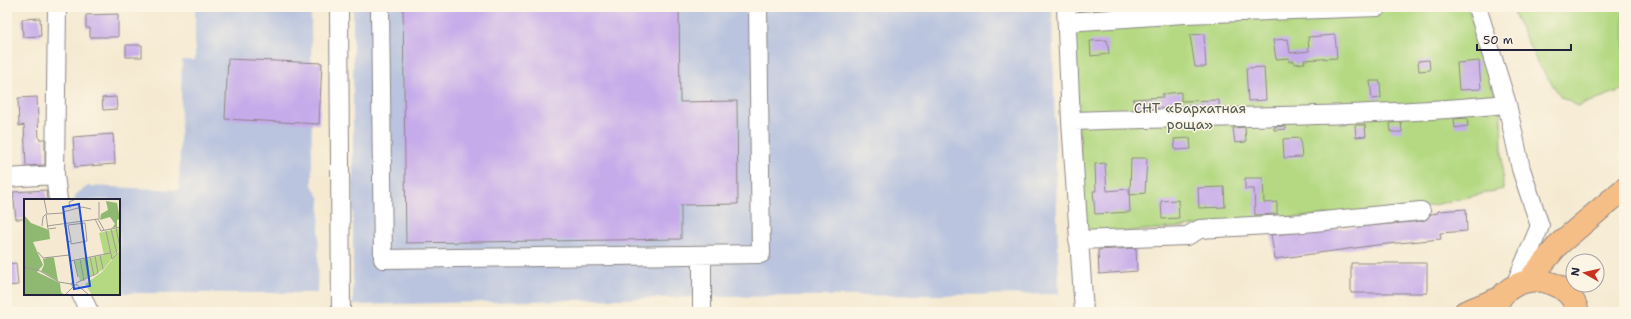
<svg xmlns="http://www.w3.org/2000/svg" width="1631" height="319" viewBox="0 0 1631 319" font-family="'Shantell Sans',sans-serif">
<rect width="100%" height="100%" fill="#fcf5e5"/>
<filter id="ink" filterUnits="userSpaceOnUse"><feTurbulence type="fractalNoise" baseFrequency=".025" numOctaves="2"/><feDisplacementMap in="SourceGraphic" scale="8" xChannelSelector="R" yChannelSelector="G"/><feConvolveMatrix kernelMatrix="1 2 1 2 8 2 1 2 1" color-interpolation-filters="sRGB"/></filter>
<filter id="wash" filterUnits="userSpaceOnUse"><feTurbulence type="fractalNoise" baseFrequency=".012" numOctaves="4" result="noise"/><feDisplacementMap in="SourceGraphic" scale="16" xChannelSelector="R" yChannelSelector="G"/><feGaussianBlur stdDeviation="0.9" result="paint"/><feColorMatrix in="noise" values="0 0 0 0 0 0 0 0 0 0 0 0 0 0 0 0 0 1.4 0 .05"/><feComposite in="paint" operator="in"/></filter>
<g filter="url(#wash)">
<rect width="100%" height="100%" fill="#f5ead1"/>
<path fill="#bac4de" d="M195,7H311L312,185L320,199L317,293H119V200H74L76,194L88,186L179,190L182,60H195Z
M353,7H1052L1059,294L702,297L353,305Z"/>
<path fill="#b4d982" stroke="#6b7e5e" d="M1072,7H1468L1501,113L1503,189L1425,207L1085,235Z
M1511,7H1624V89L1578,106L1561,97L1538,64Z"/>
<g id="blocks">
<path fill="#c6abea" d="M403,7H679L680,102L737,101L738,204L681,205V239L406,243Z
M118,14V37H90V28H86V15Z
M40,18L41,36L23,37L22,19Z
M1204,34L1206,67H1195L1190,35Z
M1335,35L1337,58L1304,60L1305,63L1294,64V61L1289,62V58L1276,59L1273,40L1288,39L1290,53L1309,51L1308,37Z
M1107,40L1109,54L1091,56L1090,41Z
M126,45H142V57H126Z
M228,59L322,63L319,124L225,119Z
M1429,60L1430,70L1419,71L1418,61Z
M1479,61L1481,89L1459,90L1457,63Z
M1264,67L1266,100L1248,101L1246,68Z
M1370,81H1380L1381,98L1372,99Z
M1181,92V101L1219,100V107L1134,109L1133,99L1163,97L1162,94Z
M37,97L39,139H45V165L26,166L24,125L19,126L18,98Z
M116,97L117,109L103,110L102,98Z
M1467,118L1468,126L1455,128L1454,119Z
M1401,122L1402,132H1391L1390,123Z
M1355,125H1365L1366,136L1356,137Z
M1286,126V129L1274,130V127Z
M1245,127L1246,142L1235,143L1233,128Z
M113,134L115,164L75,167L73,137Z
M1190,138L1191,149L1175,150L1174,139Z
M1300,138L1302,157L1284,158L1283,139Z
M1131,158H1147L1145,193L1130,195Z
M1105,163L1107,191L1129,189L1130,212L1095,214L1093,191H1096L1095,164Z
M1245,178H1263L1264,203L1277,202V214L1255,215L1254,189H1245Z
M1224,187L1225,207L1199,208L1198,188Z
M46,190L47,200H25V219H16L13,192Z
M1178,200L1179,218L1162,219L1161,201Z
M1466,209L1467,231L1440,233L1441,239L1377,245L1275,259L1271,235L1422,221L1427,219L1431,214L1438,213V211Z
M1136,248L1137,271L1099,274L1098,250Z
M16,263L18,285L7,286V264Z
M1351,263H1427V293H1351Z"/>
</g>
</g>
<g filter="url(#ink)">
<use href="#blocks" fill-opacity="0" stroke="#8c8686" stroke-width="1"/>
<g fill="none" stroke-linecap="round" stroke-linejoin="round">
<g stroke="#8c8686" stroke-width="20">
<path id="minor" d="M57,7L55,175L58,200
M339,7L341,312
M380,7L383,259L761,254L758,7
M1066,7L1071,121L1084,312
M1477,7L1507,104L1521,169L1540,226L1515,285
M1067,22L1184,14L1378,7
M1071,121C1216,116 1362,118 1507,104
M7,178L55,175
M1078,240L1187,236L1200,229L1304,223L1421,211
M81,294L89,312
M702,312V255"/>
</g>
<g stroke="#8c8686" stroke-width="24">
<path id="major" d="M1528,281L1559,244L1624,189
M1465,312L1500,298
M1494,312C1497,304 1500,296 1507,291C1530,271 1570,281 1578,312"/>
</g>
<use href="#minor" stroke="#fff" stroke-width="18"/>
<use href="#major" stroke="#f6be87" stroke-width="22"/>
</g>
</g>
<g text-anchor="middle" stroke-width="3" stroke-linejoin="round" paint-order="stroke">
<g font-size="14" fill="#4e5950" stroke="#fcf5e5">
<text x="1190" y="113">СНТ «Бархатная<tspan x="1190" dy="16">роща»</tspan></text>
</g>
</g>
<g transform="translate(24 199)">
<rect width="96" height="96" fill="#f5ead1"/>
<path d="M96,29L95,51L79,71L56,82L50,62L80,56L75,34ZM96,51V96H68L61,85L78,73Z" fill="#b4d982"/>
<path d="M82,2L93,4L96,20L93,21V28L88,29L91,25L86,18L76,21L77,15L84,11ZM0,16L7,24L25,31L26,40L9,43L19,66L13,73L36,84L37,93L40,96H0ZM28,58L30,59L34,82L17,72L20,66L19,60Z" fill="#8fb970"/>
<path fill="none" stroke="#a19a95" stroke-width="1" d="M20,0L23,15L39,14L49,81L47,86H53M75,3V20M46,9L45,3L52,0M39,13L58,8L67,10M22,15L24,30L32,29M71,20L77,32L96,28M18,27L19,18L22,15M23,27L74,20L80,31M92,29L96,48M82,32L88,60L93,55L87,30M43,43L47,42L44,26L61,24L63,42L47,45V42M14,53L19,59L45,56M76,56L79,70M66,58L70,77M61,59L65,80M56,60L60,82M50,61L54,78M46,62L86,54M0,68L16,72L35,83L47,85M52,84L74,74L71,57M52,85L65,96M41,96L50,87"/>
<path fill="#1d4ed8" fill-opacity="0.15" stroke="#1d4ed8" stroke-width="2" d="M55,5L66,87L50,90L39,8Z"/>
<rect width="96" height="96" fill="none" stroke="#22223b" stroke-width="2"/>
</g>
<rect width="1631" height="319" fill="none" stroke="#fcf5e5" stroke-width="24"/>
<g transform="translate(1585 273) rotate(278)"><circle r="19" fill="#fcf5e5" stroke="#a5a1a1"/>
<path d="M0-3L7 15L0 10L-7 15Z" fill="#c8321e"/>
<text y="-6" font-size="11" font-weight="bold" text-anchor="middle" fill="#22223b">N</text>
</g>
<path d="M1477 44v6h94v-6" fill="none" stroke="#22223b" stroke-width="2"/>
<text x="1483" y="44" font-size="12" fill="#22223b" stroke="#fcf5e5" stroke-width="3" paint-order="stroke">50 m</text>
</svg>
